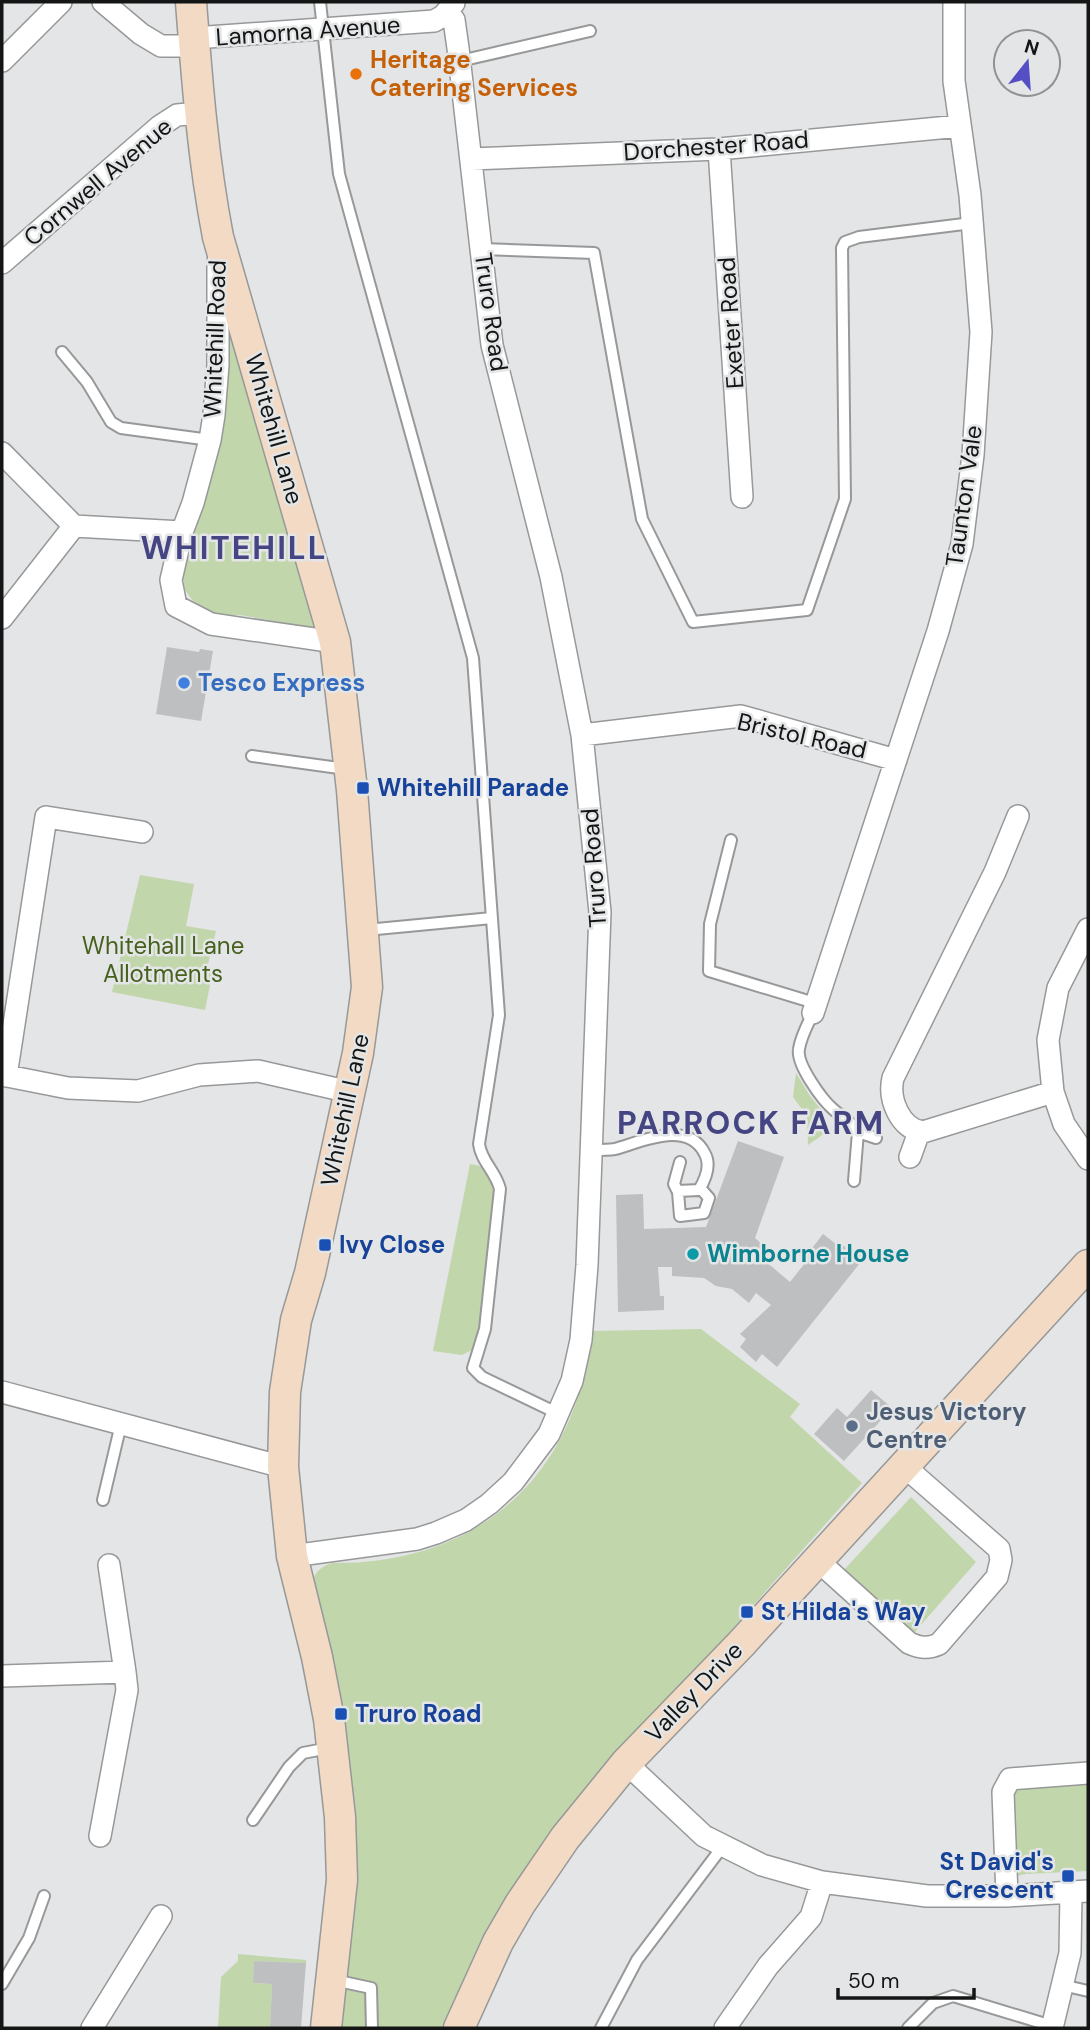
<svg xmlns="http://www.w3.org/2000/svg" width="1090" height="2030" viewBox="0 0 1090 2030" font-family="'DM Sans',sans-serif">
<rect width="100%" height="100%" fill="#e4e5e6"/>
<path fill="#c1d6ab" d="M225,314L318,629L312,633L303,626L240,615L220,616L210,613L193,601L185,590L183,577L185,554Z
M140,875L194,884L186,926L216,931L207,968L213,970L205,1010L112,992Z
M796,1073L810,1096L823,1112L819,1118L831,1129L808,1145L807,1116L793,1097Z
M470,1164L485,1167L496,1184L482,1332L476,1348L462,1355L433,1351Z
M701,1329L800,1404L790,1417L862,1483L631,1743L449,2028H338L312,1581C316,1571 322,1566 332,1563C477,1565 578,1476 591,1331Z
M911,1497L976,1562L914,1633L844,1570Z
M1088,1779V1871L1025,1874L1009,1878L1014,1788Z
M238,1954L306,1960V1963L254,1961L253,1983L272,1984L270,2028H218L221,1977L238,1961Z"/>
<path fill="#bdbfc0" d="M167,647L199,652L200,649L213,651L201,721L156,714Z
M738,1141L784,1157L755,1238L771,1252L764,1260L790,1282L809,1258L806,1256L823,1234L836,1244L838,1241L851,1252L854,1249L864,1258L777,1367L762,1354L756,1362L740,1347L746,1339L740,1334L771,1305L756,1293L749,1303L732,1289L716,1286L704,1278L672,1276V1267H658L660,1296H664V1310L618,1312L616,1195L643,1194L644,1229L706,1227Z
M871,1390L892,1408L844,1461L814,1434L837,1408L847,1417Z
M254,1961L306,1963L301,2028H270L272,1984L253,1983Z"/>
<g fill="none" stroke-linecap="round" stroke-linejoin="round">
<g stroke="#979899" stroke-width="14">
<path id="lane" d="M320,2L339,174L473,658L499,1015L479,1144C481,1161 496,1172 500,1189L485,1329L473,1368L482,1377L559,1414
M460,61L590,31
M482,249L594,253L642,519L693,622L807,610L845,499L842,248L845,242L859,237L972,223
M62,352L87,382L111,422L121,428L210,440
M252,756L346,769
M731,840L710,924L709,971L818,1004
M366,930L492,918
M813,1013C808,1024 801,1036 799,1049C796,1064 822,1100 834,1110C842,1117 852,1122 858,1132L854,1181
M858,1132L876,1138
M593,1150C600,1150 608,1150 615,1149C641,1142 688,1119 705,1154C711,1165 705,1180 699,1190L678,1191
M680,1162L674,1184L678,1192L680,1216L704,1213L709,1198L701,1189
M103,1500L121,1424
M253,1820L289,1767L303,1753L329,1748
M334,1980L371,1988L372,2028
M2,1984L29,1938L44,1896
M1062,1985L1088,1991
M601,2028L637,1960L723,1846
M908,2028L933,2003L953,1996L1052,2026"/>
</g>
<g stroke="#979899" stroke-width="24">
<path id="street" d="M103,2L141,34L161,46H194
M194,38L434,21L443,16L454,3
M2,61L61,2
M719,149L742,497
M471,159L719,149L960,126
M218,261V365L214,415L210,440L193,503L182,532L171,580L176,606L211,624L335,642
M2,263L160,126L177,115L200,113
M2,453L74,526L182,532
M2,618L74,526
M582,735L741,716L896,760
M1018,816L995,872L893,1078C888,1099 900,1129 923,1132L1053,1092
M1088,929L1058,988L1048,1040L1053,1092L1064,1124L1088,1159
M813,1013L938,631L962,544L973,455L981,332L970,195L954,81V2
M2,1075L68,1088L138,1091L199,1075L258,1071L350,1092
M6,1076L46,817L142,832
M910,1157L919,1132
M2,1392L283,1467
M292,1556L417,1539L436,1533L466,1520L489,1504L513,1482L549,1434L572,1381L581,1340L587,1265L600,912L582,735L551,577L492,345L458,48L454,20L447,12
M817,1560L909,1643C920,1648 928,1649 939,1644L997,1577L1001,1560L999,1549L904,1466
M109,1565L125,1672
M2,1676L125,1672L127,1690L100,1836
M626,1763L704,1836L762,1865L822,1882L927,1896H1007L1088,1891
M1007,1896L1003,1792L1010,1779L1088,1773
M92,2028L161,1916
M725,2028L768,1966L811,1917L822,1882
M1052,2028L1070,1953L1071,1892"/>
</g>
<g stroke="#979899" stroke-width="33">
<path id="secondary" d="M191,2C197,81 203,159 218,237L335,642L352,790L367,987L358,1053L310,1273L296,1320L285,1392L283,1467L292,1556L317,1657L329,1719L340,1817L342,1880L326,2028
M459,2028L498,1942L520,1904L565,1838L626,1763L741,1644L1088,1265"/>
</g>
<use href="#lane" stroke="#fff" stroke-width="10"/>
<use href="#street" stroke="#fff" stroke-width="21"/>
<use href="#secondary" stroke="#f2dac4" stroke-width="30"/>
</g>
<circle fill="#e8710a" stroke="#e4e5e6" stroke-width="2.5" cx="356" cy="74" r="7"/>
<circle fill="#3f7fe0" stroke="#e4e5e6" stroke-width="2.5" cx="184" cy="683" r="7"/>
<g fill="#1a4fb4" stroke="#e4e5e6" stroke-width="2.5">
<rect x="356" y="781" width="14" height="14" rx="3.5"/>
<rect x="318" y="1238" width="14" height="14" rx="3.5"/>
<rect x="740" y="1605" width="14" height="14" rx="3.5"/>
<rect x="334" y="1707" width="14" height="14" rx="3.5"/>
<rect x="1061" y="1869" width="14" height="14" rx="3.5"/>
</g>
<circle fill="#0f9aa8" stroke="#e4e5e6" stroke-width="2.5" cx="693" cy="1254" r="7"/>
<circle fill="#5c6f8a" stroke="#e4e5e6" stroke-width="2.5" cx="852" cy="1426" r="7"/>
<g text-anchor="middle" stroke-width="5" stroke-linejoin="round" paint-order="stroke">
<g font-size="24" fill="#141515" stroke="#e4e5e6">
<text transform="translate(308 31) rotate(-4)" y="8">Lamorna Avenue</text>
<text transform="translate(716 146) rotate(-4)" y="8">Dorchester Road</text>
<text transform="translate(98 182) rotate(-40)" y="8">Cornwell Avenue</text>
<text transform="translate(491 312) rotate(82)" y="8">Truro Road</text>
<text transform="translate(731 323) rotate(-94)" y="8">Exeter Road</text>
<text transform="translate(215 339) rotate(-88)" y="8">Whitehill Road</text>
<text transform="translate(274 429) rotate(74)" y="8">Whitehill Lane</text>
<text transform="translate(964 496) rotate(-82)" y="8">Taunton Vale</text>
<text transform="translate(802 736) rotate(13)" y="8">Bristol Road</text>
<text transform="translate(594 868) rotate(-94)" y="8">Truro Road</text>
<text transform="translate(345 1110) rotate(-78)" y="8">Whitehill Lane</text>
<text transform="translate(694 1692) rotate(-46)" y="8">Valley Drive</text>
</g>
<g font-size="24" font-weight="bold" fill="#c56008" stroke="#e4e5e6" text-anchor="start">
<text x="370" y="68">Heritage<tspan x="370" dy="28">Catering Services</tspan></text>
</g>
<g font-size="24" font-weight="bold" fill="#366cbe" stroke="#e4e5e6" text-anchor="start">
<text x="198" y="691">Tesco Express</text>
</g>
<g font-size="24" font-weight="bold" fill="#164399" stroke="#e4e5e6" text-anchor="start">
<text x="377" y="796">Whitehill Parade</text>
<text x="339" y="1253">Ivy Close</text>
<text x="761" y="1620">St Hilda's Way</text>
<text x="355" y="1722">Truro Road</text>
<text x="1054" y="1870" text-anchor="end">St David's<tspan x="1054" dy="28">Crescent</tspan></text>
</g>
<g font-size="24" fill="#45611d" stroke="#e4e5e6">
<text x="163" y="954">Whitehall Lane<tspan x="163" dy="28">Allotments</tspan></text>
</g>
<g font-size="24" font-weight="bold" fill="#0d838f" stroke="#e4e5e6" text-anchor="start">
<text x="707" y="1262">Wimborne House</text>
</g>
<g font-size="24" font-weight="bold" fill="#4e5e75" stroke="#e4e5e6" text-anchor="start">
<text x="866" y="1420">Jesus Victory<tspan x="866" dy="28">Centre</tspan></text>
</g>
<g font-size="32" font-weight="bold" letter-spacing="2" fill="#444582" stroke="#e4e5e6">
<text x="234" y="559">WHITEHILL</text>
<text x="751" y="1134">PARROCK FARM</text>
</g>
</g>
<rect width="1090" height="2030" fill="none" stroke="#141515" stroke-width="7"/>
<g transform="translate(1027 63) rotate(17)"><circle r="33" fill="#e4e5e6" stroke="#919292" stroke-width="2"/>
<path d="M0-5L12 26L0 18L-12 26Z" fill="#554ec5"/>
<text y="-10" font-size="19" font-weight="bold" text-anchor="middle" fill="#141515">N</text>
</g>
<path d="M838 1988v10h136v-10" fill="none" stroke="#141515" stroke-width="3.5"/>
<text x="848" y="1988" font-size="21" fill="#141515" stroke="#e4e5e6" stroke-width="5" paint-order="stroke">50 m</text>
</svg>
